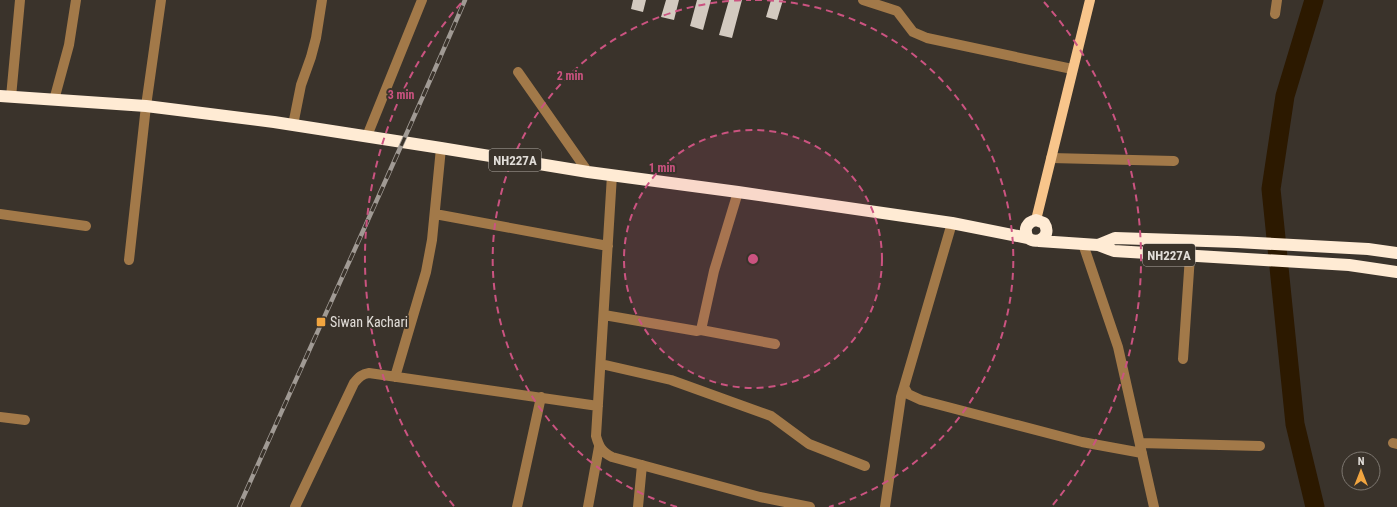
<svg xmlns="http://www.w3.org/2000/svg" width="1397" height="507" viewBox="0 0 1397 507" font-family="'Roboto Condensed',sans-serif">
<rect width="100%" height="100%" fill="#3a332b"/>
<g fill="none" stroke-linecap="round" stroke-linejoin="round">
<path stroke="#2c1900" stroke-width="19" d="M1314,0L1285,96L1271,189L1295,424L1315,507"/>
</g>
<path fill="#d3cac0" d="M633,0H646L643,12L631,9Z
M666,0H679L674,20L661,17Z
M697,0H711L703,30L690,26Z
M729,0H742L732,38L719,35Z
M771,0H783L777,20L766,17Z"/>
<g fill="none" stroke-linecap="round" stroke-linejoin="round">
<path stroke="#a27949" stroke-width="10" d="M863,0L897,11L913,32L927,38L1072,69
M1275,14L1277,0
M518,72L588,172
M11,97L20,0
M54,100L69,45L76,0
M293,125L301,85L311,57L316,38L322,0
M367,136L422,0
M1051,158L1174,161
M612,175L596,436C599,447 602,452 612,457L760,497L810,507
M0,214L86,226
M435,214L608,246
M952,223L904,387L908,394L921,400L1082,442L1142,453
M1083,244L1118,347L1154,507
M129,260L146,106L161,0
M604,315L697,331L701,330L714,271L738,192
M701,330L775,344
M1183,359L1190,256
M601,364L671,380L771,416L809,444L865,466
M395,377L426,272L432,240L441,148
M0,417L25,420
M1140,443L1260,446
M1393,443L1397,444
M295,507L354,383C359,377 362,374 369,373L598,406
M517,507L541,397
M588,507L599,447
M638,507L642,465
M885,507L901,397L904,387"/>
<path stroke="#f8c58b" stroke-width="10" d="M1036,220L1090,0"/>
<path stroke="#ffebd4" stroke-width="12" d="M0,96L146,106L274,122L441,148L588,172L738,192L952,223L1028,238C1039,246 1052,235 1044,223L1036,220C1027,222 1023,229 1028,238
M1039,241L1098,245L1114,251L1349,265L1397,272
M1098,245L1115,238L1237,242L1368,249L1397,253"/>
<g stroke="#a09a94" stroke-width="4.5">
<path id="rail" d="M239,507C314,338 392,170 465,0"/>
</g>
<use href="#rail" stroke="#3a332b" stroke-width="3" stroke-dasharray="9" stroke-linecap="butt"/>
</g>
<circle cx="753" cy="259" r="129" fill="#cb5380" fill-opacity=".12"/>
<g fill="none" stroke="#cb5380" stroke-width="2" stroke-dasharray="7 5">
<circle cx="753" cy="259" r="129"/>
<path d="M677 507A259 259 0 0 1 751 0M755 0A259 259 0 0 1 829 507"/>
<path d="M454 506A388 388 0 0 1 462 2M1044 2A388 388 0 0 1 1052 506"/>
</g>
<rect fill="#f1a540" stroke="#3a332b" stroke-width="1.5" x="316" y="317" width="10" height="10" rx="2"/>
<g text-anchor="middle" stroke-width="4" stroke-linejoin="round" paint-order="stroke">
<g fill="#3a332b" stroke="#afaaa4" stroke-width="1">
<rect x="489" y="149" width="52" height="22" rx="3"/>
<rect x="1143" y="244" width="52" height="22" rx="3"/>
</g>
<g font-size="13" font-weight="bold" fill="#e1ddd8">
<text x="515" y="165">NH227A</text>
<text x="1169" y="260">NH227A</text>
</g>
<g font-size="14" fill="#e1ddd8" stroke="#3a332b" text-anchor="start">
<text x="330" y="327">Siwan Kachari</text>
</g>
</g>
<circle cx="753" cy="259" r="6" fill="#cb5380" stroke="#3a332b" stroke-width="2"/>
<g font-size="12" text-anchor="middle" font-weight="bold" fill="#cb5380" stroke="#3a332b" stroke-width="4" stroke-linejoin="round" paint-order="stroke">
<text x="570" y="80">2 min</text>
<text x="401" y="99">3 min</text>
<text x="662" y="172">1 min</text>
</g>
<g transform="translate(1361 471)"><circle r="19" fill="#3a332b" stroke="#7d7770"/>
<path d="M0-3L7 15L0 10L-7 15Z" fill="#f1a540"/>
<text y="-6" font-size="11" font-weight="bold" text-anchor="middle" fill="#e1ddd8">N</text>
</g>
</svg>
